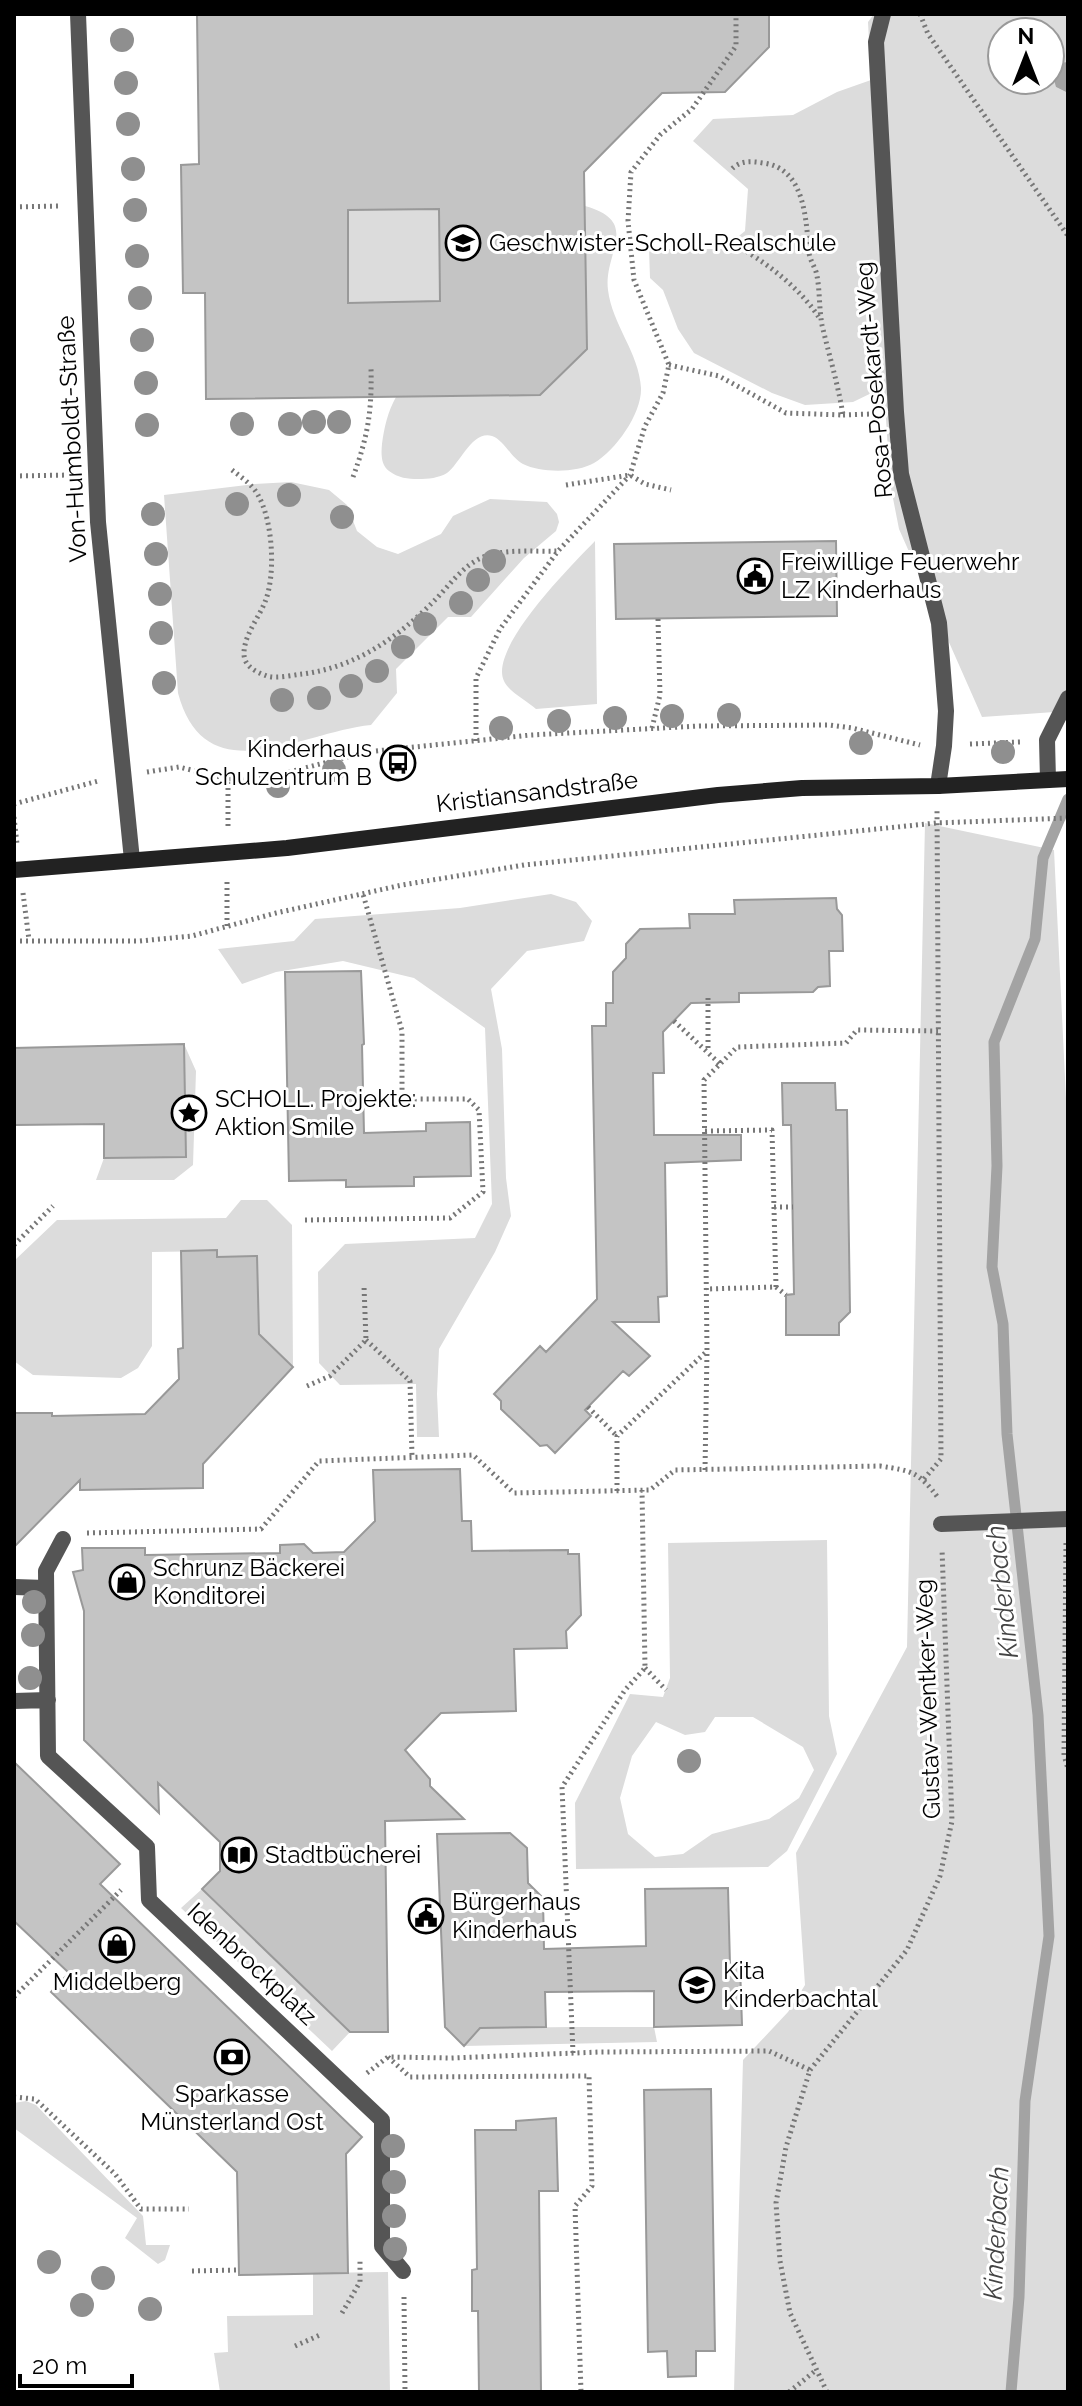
<svg xmlns="http://www.w3.org/2000/svg" width="1082" height="2406" viewBox="0 0 1082 2406" font-family="Raleway,sans-serif">
<rect width="100%" height="100%" fill="#fff"/>
<path fill="#dcdcdc" fill-rule="evenodd" d="M874,14H1068V62H1060L1056,87L1068,93V711L982,717L899,529L890,483L884,387L853,402L805,405L772,393L694,353L678,329L663,290L650,278L649,249H723L745,231L748,189L693,141L713,119L793,115L837,92L871,80L868,22ZM1002,32H1050V80H1002Z
M585,206C642,222 603,253 608,290C612,324 639,353 641,388C642,413 616,450 594,463C577,473 541,473 523,464C511,458 504,440 492,436C472,430 460,464 447,473C439,478 428,479 418,479C408,479 398,478 389,471C381,465 381,454 382,444C384,428 388,411 396,397L540,395L587,349Z
M439,209L440,301L348,303V210Z
M291,482L329,490L347,505L357,531L377,547L398,554L441,534L453,516L490,499L547,502L557,514L559,522L556,531L524,558L471,617H448L396,669L397,693L371,725C301,732 205,795 178,693L164,495L255,484Z
M595,541L597,704L536,709C527,701 508,691 504,681C488,648 573,564 595,541Z
M925,823L1054,850L1068,1140V2392H734L743,2060L788,2012L805,1985L796,1853L907,1647Z
M551,894L576,902L592,921L584,941L527,951L491,989L502,1049L506,1178L511,1216L495,1252L439,1349L437,1394L439,1437H417L416,1384L340,1385L319,1363L318,1272L345,1244L475,1238L492,1204L485,1028L414,978L343,961L276,972L242,984L218,949L294,941L315,919L460,908Z
M184,1044L196,1071L193,1165L174,1180H96L104,1158L186,1157Z
M241,1200H267L292,1225L293,1367L254,1330L258,1296L257,1256L217,1257V1251L152,1252V1346L138,1368L121,1378L33,1375L14,1361V1261L57,1220L226,1218Z
M827,1540L829,1716L837,1754L787,1851L768,1867L576,1869L575,1803L630,1694L663,1697L670,1678L668,1543ZM715,1717H753L803,1747L814,1770L799,1798L769,1819L712,1834L683,1854L655,1857L628,1834L620,1798L632,1756L656,1722L685,1735L705,1732Z
M202,1889L350,2032L332,2051L181,1908Z
M573,2027H654L657,2042L464,2046L480,2028Z
M26,2101L36,2105L143,2216L146,2245H170L165,2260L158,2264L125,2238L137,2218L14,2128V2103Z
M388,2272L390,2392H220L214,2353L228,2352L227,2316L313,2315V2273Z"/>
<path fill="#a3a3a3" d="M1068,62V93L1056,87L1052,72L1055,63Z"/>
<g fill="none" stroke-linecap="round" stroke-linejoin="round">
<path stroke="#a3a3a3" stroke-width="11" d="M1011,2392L1019,2297L1025,2101L1049,1936L1038,1715L1007,1434L1003,1324L992,1267L997,1166L994,1042L1035,939L1043,858L1068,799"/>
</g>
<path fill="#c4c4c4" stroke="#999" stroke-width="2" fill-rule="evenodd" d="M197,14H769V47L725,92L662,93L584,172L587,349L540,395L206,399L205,293H183L181,165L199,164ZM439,209L440,301L348,303V210Z
M836,541L837,616L616,619L614,544Z
M836,898L837,909L842,915L843,951H829L830,986L818,987L813,992L739,993V1002L691,1003L663,1032L664,1073H653L654,1135H741V1160L665,1163L667,1296L658,1297L659,1322H613L650,1356L629,1376L623,1371L585,1410L591,1416L555,1453L547,1445L540,1446L501,1409V1401L494,1394L540,1346L546,1352L597,1299L592,1026H606V1003H613V972L626,958V944L640,929L690,928L689,914H735L734,900Z
M361,971L364,1044L362,1045L364,1133L426,1131V1123L470,1122L471,1176L414,1177V1186L346,1187V1180L289,1181L285,972Z
M184,1044L186,1157L104,1158V1124L14,1125V1048Z
M782,1083H835L836,1110H847L850,1312L839,1323V1335H786V1295L794,1294L791,1125H783Z
M217,1250V1257L257,1256L259,1334L293,1367L203,1464V1488L80,1490V1480L14,1547V1413H52V1416L145,1414L179,1379L178,1349L183,1348L181,1251Z
M460,1469L462,1521H471L472,1551L568,1550V1554H579L581,1615L566,1631L567,1648L514,1649L516,1711L441,1713L405,1750L430,1779V1786L464,1819L385,1821L388,2032H350L202,1889L220,1871V1842L158,1783L159,1813L84,1740V1611L73,1572L83,1570L82,1548H145V1555L280,1553V1545L304,1544L313,1553L344,1552L375,1521L373,1470Z
M14,1762L120,1864L100,1884L362,2137L346,2154L348,2273L239,2275L237,2172L51,1992L69,1973L14,1921Z
M510,1833L527,1848L528,1883L543,1898L544,1949L646,1946L645,1889L728,1888L730,1965H740L742,2025L654,2027V1991L545,1992L546,2027L480,2028L464,2046L445,2027L437,1834Z
M711,2089L715,2351H696V2376L668,2377L667,2351L648,2352L644,2090Z
M556,2118L558,2191H539L541,2392H479L478,2311H472V2270L477,2269L475,2130H516V2121Z"/>
<g fill="none" stroke-linecap="round" stroke-linejoin="round">
<path stroke="#777" stroke-width="5" stroke-dasharray="2 4" stroke-linecap="butt" d="M920,14L928,34L1068,236
M14,207L61,206
M731,242C764,261 800,287 820,319
M669,365L719,376L786,413L843,415C838,384 829,355 822,325C819,309 820,292 817,276C816,268 810,261 809,253C806,222 806,168 763,163C751,161 739,160 730,171
M843,415L871,414
M232,470C241,477 252,484 258,495C273,521 276,575 265,602C258,619 245,634 244,652C243,666 256,672 267,676C278,679 292,675 303,674C356,667 397,638 434,601C448,587 461,568 479,559C500,548 533,552 557,551
M14,476L71,475
M353,477C368,436 372,411 371,368
M566,485L630,475L645,484L671,490
M652,728L660,695L658,619
M476,741V678L500,629L558,551L630,475L645,426L663,393L669,365L634,280L628,221L631,172L660,135L692,109L736,46V14
M970,744L1020,742
M147,772L179,767L228,779L258,777L286,773L366,752L531,735L699,726L829,725L852,728L920,745
M14,804L98,781
M14,817L17,844
M228,826V779
M23,893L29,940
M227,926V880
M14,941H140L192,936L276,913L402,885L524,865L936,823L1068,818
M708,998V1051
M674,1021L720,1064
M705,1131L772,1130L776,1287L706,1289
M774,1207H793
M305,1220L450,1218L483,1192L479,1110L468,1099H402V1031L363,894
M14,1245L53,1206
M776,1287L786,1295
M366,1340L410,1381L412,1456
M307,1386L330,1376L366,1340L364,1286
M588,1407L617,1436
M705,1470L707,1351L704,1080L737,1047L846,1043L857,1030L938,1031
M924,1479L941,1459L937,810
M617,1491V1436L706,1352
M87,1533L261,1529L319,1461L473,1455L514,1493L650,1490L675,1470L880,1466C913,1471 919,1472 939,1499
M1066,1543L1064,1755L1068,1769
M645,1668L666,1690
M14,1997L121,1890
M573,2053L562,1787L625,1690L645,1668L642,1490
M388,2057L410,2077L589,2076L592,2186L575,2206L581,2392
M367,2073L388,2057L451,2058L600,2052L769,2051L810,2070
M14,2097L35,2099L115,2174L141,2209H189
M192,2271L239,2270
M404,2297L405,2392
M342,2313L360,2282V2261
M295,2346L320,2335
M789,2392L815,2371
M827,2392L790,2313L780,2261L776,2203L786,2147L810,2070L907,1950L940,1876L952,1821L942,1549"/>
<path stroke="#555" stroke-width="16" d="M883,14L876,42L896,412L901,474L939,623L946,711L944,746L938,786
M1048,780L1047,740L1068,698"/>
<path stroke="#555" stroke-width="16" d="M78,14L98,522L132,860
M941,1524L1068,1519
M63,1539L46,1571L48,1756L147,1847L149,1900L382,2120V2246L403,2271
M14,1587L46,1588
M14,1701L48,1700"/>
<path stroke="#222" stroke-width="16" d="M14,870L287,848L718,795L802,788L938,786L1068,779"/>
</g>
<g fill="#8f8f8f">
<circle cx="122" cy="40" r="12"/>
<circle cx="126" cy="83" r="12"/>
<circle cx="128" cy="124" r="12"/>
<circle cx="133" cy="169" r="12"/>
<circle cx="135" cy="210" r="12"/>
<circle cx="137" cy="256" r="12"/>
<circle cx="140" cy="298" r="12"/>
<circle cx="142" cy="340" r="12"/>
<circle cx="146" cy="383" r="12"/>
<circle cx="314" cy="422" r="12"/>
<circle cx="339" cy="422" r="12"/>
<circle cx="242" cy="424" r="12"/>
<circle cx="290" cy="424" r="12"/>
<circle cx="147" cy="425" r="12"/>
<circle cx="289" cy="495" r="12"/>
<circle cx="237" cy="504" r="12"/>
<circle cx="153" cy="514" r="12"/>
<circle cx="342" cy="517" r="12"/>
<circle cx="156" cy="554" r="12"/>
<circle cx="494" cy="561" r="12"/>
<circle cx="478" cy="580" r="12"/>
<circle cx="160" cy="594" r="12"/>
<circle cx="461" cy="603" r="12"/>
<circle cx="425" cy="624" r="12"/>
<circle cx="161" cy="633" r="12"/>
<circle cx="403" cy="647" r="12"/>
<circle cx="377" cy="671" r="12"/>
<circle cx="164" cy="683" r="12"/>
<circle cx="351" cy="686" r="12"/>
<circle cx="319" cy="698" r="12"/>
<circle cx="282" cy="700" r="12"/>
<circle cx="729" cy="715" r="12"/>
<circle cx="672" cy="716" r="12"/>
<circle cx="615" cy="718" r="12"/>
<circle cx="559" cy="721" r="12"/>
<circle cx="501" cy="728" r="12"/>
<circle cx="861" cy="743" r="12"/>
<circle cx="1003" cy="752" r="12"/>
<circle cx="334" cy="770" r="12"/>
<circle cx="278" cy="786" r="12"/>
<circle cx="34" cy="1602" r="12"/>
<circle cx="33" cy="1635" r="12"/>
<circle cx="30" cy="1678" r="12"/>
<circle cx="689" cy="1761" r="12"/>
<circle cx="393" cy="2146" r="12"/>
<circle cx="394" cy="2182" r="12"/>
<circle cx="394" cy="2216" r="12"/>
<circle cx="395" cy="2249" r="12"/>
<circle cx="49" cy="2262" r="12"/>
<circle cx="103" cy="2278" r="12"/>
<circle cx="82" cy="2305" r="12"/>
<circle cx="150" cy="2309" r="12"/>
</g>
<defs>
<g id="school-ring" transform="scale(1.8)"><circle r="9.5" fill="#fff" stroke="#000" stroke-width="1.5"/><path d="M0-5L7-2L0 1L-7-2ZM-4 1L0 2.5L4 1V4Q0 6-4 4Z" fill="#000"/></g>
<g id="civic-ring" transform="scale(1.8)"><circle r="9.5" fill="#fff" stroke="#000" stroke-width="1.5"/><path d="M-.6-6.5H3V-4.5H.6V-3L4-1V1h2V6H-6V1h2V-1L-.6-3ZM-1.2 2.5V6h2.4V2.5Z" fill="#000"/></g>
<g id="bus-ring" transform="scale(1.8)"><circle r="9.5" fill="#fff" stroke="#000" stroke-width="1.5"/><path d="M-5-6H5V4H4V6H2V4H-2V6H-4V4H-5ZM-3.5-4V0h7V-4ZM-3.5 1.2v1.5H-2V1.2ZM2 1.2v1.5H3.5V1.2Z" fill="#000"/></g>
<g id="sight-ring" transform="scale(1.8)"><circle r="9.5" fill="#fff" stroke="#000" stroke-width="1.5"/><path d="M0-6L1.8-2.2L6-1.7L2.9 1.2L3.7 5.4L0 3.3L-3.7 5.4L-2.9 1.2L-6-1.7L-1.8-2.2Z" fill="#000"/></g>
<g id="shop-ring" transform="scale(1.8)"><circle r="9.5" fill="#fff" stroke="#000" stroke-width="1.5"/><path d="M-5-2.5h2.3a2.7 3.5 0 0 1 5.4 0H5L5.5 6h-11ZM-1.5-2.5h3a1.5 2.3 0 0 0-3 0Z" fill="#000"/></g>
<g id="library-ring" transform="scale(1.8)"><circle r="9.5" fill="#fff" stroke="#000" stroke-width="1.5"/><path d="M-6-4Q-3-5.5-.7-3.5V5Q-3 3-6 4ZM6-4Q3-5.5 .7-3.5V5Q3 3 6 4Z" fill="#000"/></g>
<g id="bank-ring" transform="scale(1.8)"><circle r="9.5" fill="#fff" stroke="#000" stroke-width="1.5"/><path d="M-6-4H6V4H-6ZM0-2.3a2.3 2.3 0 1 0 0 4.6a2.3 2.3 0 1 0 0-4.6Z" fill="#000"/></g>
</defs>
<g fill-rule="evenodd">
<use href="#school-ring" x="463" y="243"/>
<use href="#civic-ring" x="755" y="576"/>
<use href="#bus-ring" x="398" y="763"/>
<use href="#sight-ring" x="189" y="1113"/>
<use href="#shop-ring" x="127" y="1582"/>
<use href="#library-ring" x="239" y="1855"/>
<use href="#civic-ring" x="426" y="1916"/>
<use href="#shop-ring" x="117" y="1945"/>
<use href="#school-ring" x="697" y="1985"/>
<use href="#bank-ring" x="232" y="2057"/>
</g>
<g text-anchor="middle" stroke-width="6" stroke-linejoin="round" paint-order="stroke">
<g font-size="24" fill="#000" stroke="#fff" text-anchor="start">
<text x="489" y="251">Geschwister-Scholl-Realschule</text>
<text x="781" y="570">Freiwillige Feuerwehr<tspan x="781" dy="28">LZ Kinderhaus</tspan></text>
<text x="372" y="757" text-anchor="end">Kinderhaus<tspan x="372" dy="28">Schulzentrum B</tspan></text>
<text x="215" y="1107">SCHOLL. Projekte:<tspan x="215" dy="28">Aktion Smile</tspan></text>
<text x="153" y="1576">Schrunz Bäckerei<tspan x="153" dy="28">Konditorei</tspan></text>
<text x="265" y="1863">Stadtbücherei</text>
<text x="452" y="1910">Bürgerhaus<tspan x="452" dy="28">Kinderhaus</tspan></text>
<text x="723" y="1979">Kita<tspan x="723" dy="28">Kinderbachtal</tspan></text>
<text x="117" y="1990" text-anchor="middle">Middelberg</text>
<text x="232" y="2102" text-anchor="middle">Sparkasse<tspan x="232" dy="28">Münsterland Ost</tspan></text>
</g>
<g font-size="24" fill="#000" stroke="#fff">
<text transform="translate(874 380) rotate(-95)" y="8">Rosa-Posekardt-Weg</text>
<text transform="translate(72 439) rotate(-93)" y="8">Von-Humboldt-Straße</text>
<text transform="translate(537 792) rotate(-7)" y="8">Kristiansandstraße</text>
<text transform="translate(928 1699) rotate(-92)" y="8">Gustav-Wentker-Weg</text>
<text transform="translate(252 1964) rotate(43)" y="8">Idenbrockplatz</text>
</g>
<g font-size="26" font-style="italic" fill="#444" stroke="#fff">
<text transform="translate(1002 1592) rotate(-96)" y="9">Kinderbach</text>
<text transform="translate(996 2233) rotate(-87)" y="9">Kinderbach</text>
</g>
</g>
<rect width="1082" height="2406" fill="none" stroke="#000000" stroke-width="32"/>
<g transform="translate(1026 56)"><circle r="38" fill="#ffffff" stroke="#999999" stroke-width="2"/>
<path d="M0-6L14 30L0 20L-14 30Z" fill="#000000"/>
<text y="-12" font-size="22" font-weight="bold" text-anchor="middle" fill="#000000">N</text>
</g>
<path d="M20 2374v12h112v-12" fill="none" stroke="#000000" stroke-width="4"/>
<text x="32" y="2374" font-size="24" fill="#000000" stroke="#ffffff" stroke-width="6" paint-order="stroke">20 m</text>
</svg>
